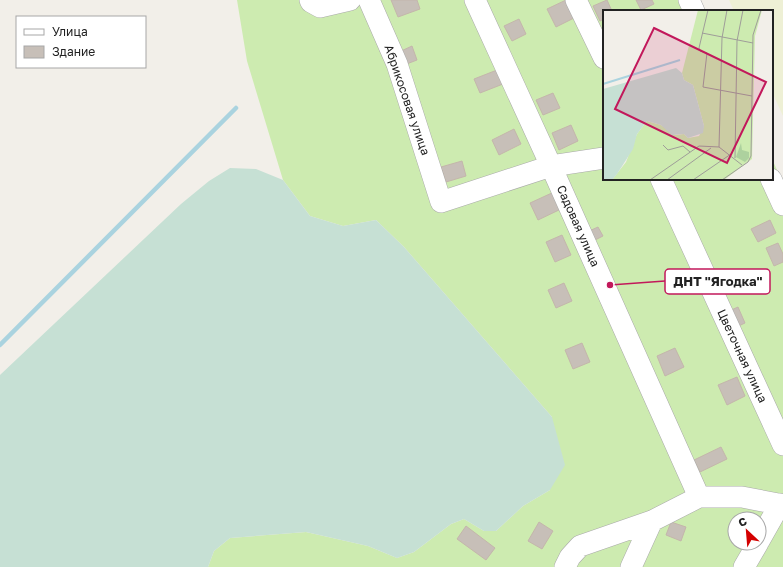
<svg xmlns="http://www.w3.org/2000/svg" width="783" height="567" viewBox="0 0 783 567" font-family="'Golos Text',sans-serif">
<rect width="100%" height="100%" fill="#f2efe9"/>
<path fill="#eef0d5" d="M729,0H783V116L772,92V11H734Z"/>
<path fill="#cdebb0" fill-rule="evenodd" d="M237,0H697L702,11H604V179H772V159L783,183V567H208L214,551L230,538L306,532L368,546L397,558L414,552L451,524L464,519L484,531H496L523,506L550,490L552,417L404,247L376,220L343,226L310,216L283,180L247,61ZM735,519H759V543H735Z"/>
<path fill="#c6e0d4" d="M230,168L256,169L283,180L310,216L343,226L376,220L404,247L552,417L565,465L550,490L523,506L496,531H484L464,519L451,524L414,552L397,558L368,546L306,532L230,538L214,551L208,567H0V375L181,204L209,181Z"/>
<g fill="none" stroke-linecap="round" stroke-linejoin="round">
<path stroke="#aad3df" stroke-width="4.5" d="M0,345L236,108"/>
</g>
<path fill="#c7bfb8" stroke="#c4b6ab" d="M391,0H417L420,9L398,17Z
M566,0H568L576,17L556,27L547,9Z
M607,0L612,11H604V19L600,21L593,6Z
M636,0H652L654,4L641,10Z
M519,19L526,34L512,41L504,26Z
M412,46L417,60L404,65L399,52Z
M497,70L503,84L480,93L474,79Z
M553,93L560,108L543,115L536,100Z
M571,125L578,141L559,150L552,133Z
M514,129L521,144L499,155L492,140Z
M462,161L466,176L446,182L441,167Z
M554,192L561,209L538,220L530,203Z
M770,220L776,233L758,242L751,229Z
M598,227L603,236L591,242L587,232Z
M562,235L571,255L555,262L546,242Z
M778,243L783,254V262L774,266L766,248Z
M564,283L572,301L556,308L548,290Z
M738,307L745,323L734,328L727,312Z
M582,343L590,362L573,369L565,350Z
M675,348L684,367L665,376L657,356Z
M737,377L745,396L727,405L718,385Z
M721,447L727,459L700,472L694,460Z
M539,522L553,531L542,549L528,541Z
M671,522L686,527L681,541L666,535Z
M466,526L495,548L486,560L457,539Z"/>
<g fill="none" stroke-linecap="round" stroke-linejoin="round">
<g stroke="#a9a9a9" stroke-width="22">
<path id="minor" d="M310,0L311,2L320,7L350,0
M369,0L397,64L441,202L551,166L604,158
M475,0L551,166L699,497
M576,0L604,58
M689,0L694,11
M661,179L783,445
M771,179L783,205
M759,541L780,504
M565,567L570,557L580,546L652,521L699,497H742L783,505
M631,567L652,521
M744,567L758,543"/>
</g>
<use href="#minor" stroke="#fff" stroke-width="21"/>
</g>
<g text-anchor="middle" stroke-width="3" stroke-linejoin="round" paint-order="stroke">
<g font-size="12" fill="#222" stroke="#fff">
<text transform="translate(407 100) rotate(71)" y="4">Абрикосовая улица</text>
<text transform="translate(578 226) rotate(66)" y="4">Садовая улица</text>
<text transform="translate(742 356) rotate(65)" y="4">Цветочная улица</text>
</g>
</g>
<g transform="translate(603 10)">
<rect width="170" height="170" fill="#f2efe9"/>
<path d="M95,0H159L152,26L149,149L121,170H9L23,152L34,124L44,111L58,115L72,125L81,124L85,128L96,126L101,116L90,75L81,70L79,63Z" fill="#cdebb0"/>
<path d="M138,133L139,140L146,142V148L142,152L133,147Z" fill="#add19e"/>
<path d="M73,58L79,63L81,70L90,75L101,116L100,123L85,128L81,124L69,125L58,115L44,111L34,124L30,139L14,164L9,170H0V79Z" fill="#c6e0d4"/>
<path fill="none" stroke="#aad3df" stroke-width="2" d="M0,74L77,50"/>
<path fill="none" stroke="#9f9d99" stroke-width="1" d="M105,0L96,38L97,41L104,43L100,77L149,86M99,23L150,33M60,135L65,140L80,136L87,142M116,137L119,28L124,0M132,148L134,31L140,0M47,170L96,136L116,137L139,155M64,170L108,138M90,170L128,144M119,170L145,152L148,146L150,25L158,0"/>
<path fill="#c2185b" fill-opacity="0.15" stroke="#c2185b" stroke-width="2" d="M51,18L163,72L124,153L12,99Z"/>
<rect width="170" height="170" fill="none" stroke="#222" stroke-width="2"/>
</g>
<path fill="none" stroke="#c2185b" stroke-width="1.5" d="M610 285L665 281"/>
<circle fill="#c2185b" stroke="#fff" stroke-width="1.5" cx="610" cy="285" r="4"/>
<rect fill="#fff" stroke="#c2185b" stroke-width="1.5" x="665" y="269" width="105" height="25" rx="4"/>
<g font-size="13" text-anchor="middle" font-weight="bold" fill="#222">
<text x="718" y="286">ДНТ "Ягодка"</text>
</g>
<rect x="16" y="16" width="130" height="52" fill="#ffffff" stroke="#a7a7a7"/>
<rect x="24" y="29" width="20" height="6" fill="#ffffff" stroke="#a7a7a7"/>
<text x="52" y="36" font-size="12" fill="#222222">Улица</text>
<rect x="24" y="46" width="20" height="12" fill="#c7bfb8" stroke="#a7a7a7"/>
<text x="52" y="56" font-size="12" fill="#222222">Здание</text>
<g transform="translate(747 531) rotate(334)"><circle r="19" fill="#ffffff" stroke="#a7a7a7"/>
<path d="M0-3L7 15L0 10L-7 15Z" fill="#d40000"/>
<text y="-6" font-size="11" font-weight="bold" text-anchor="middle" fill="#222222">С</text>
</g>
</svg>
